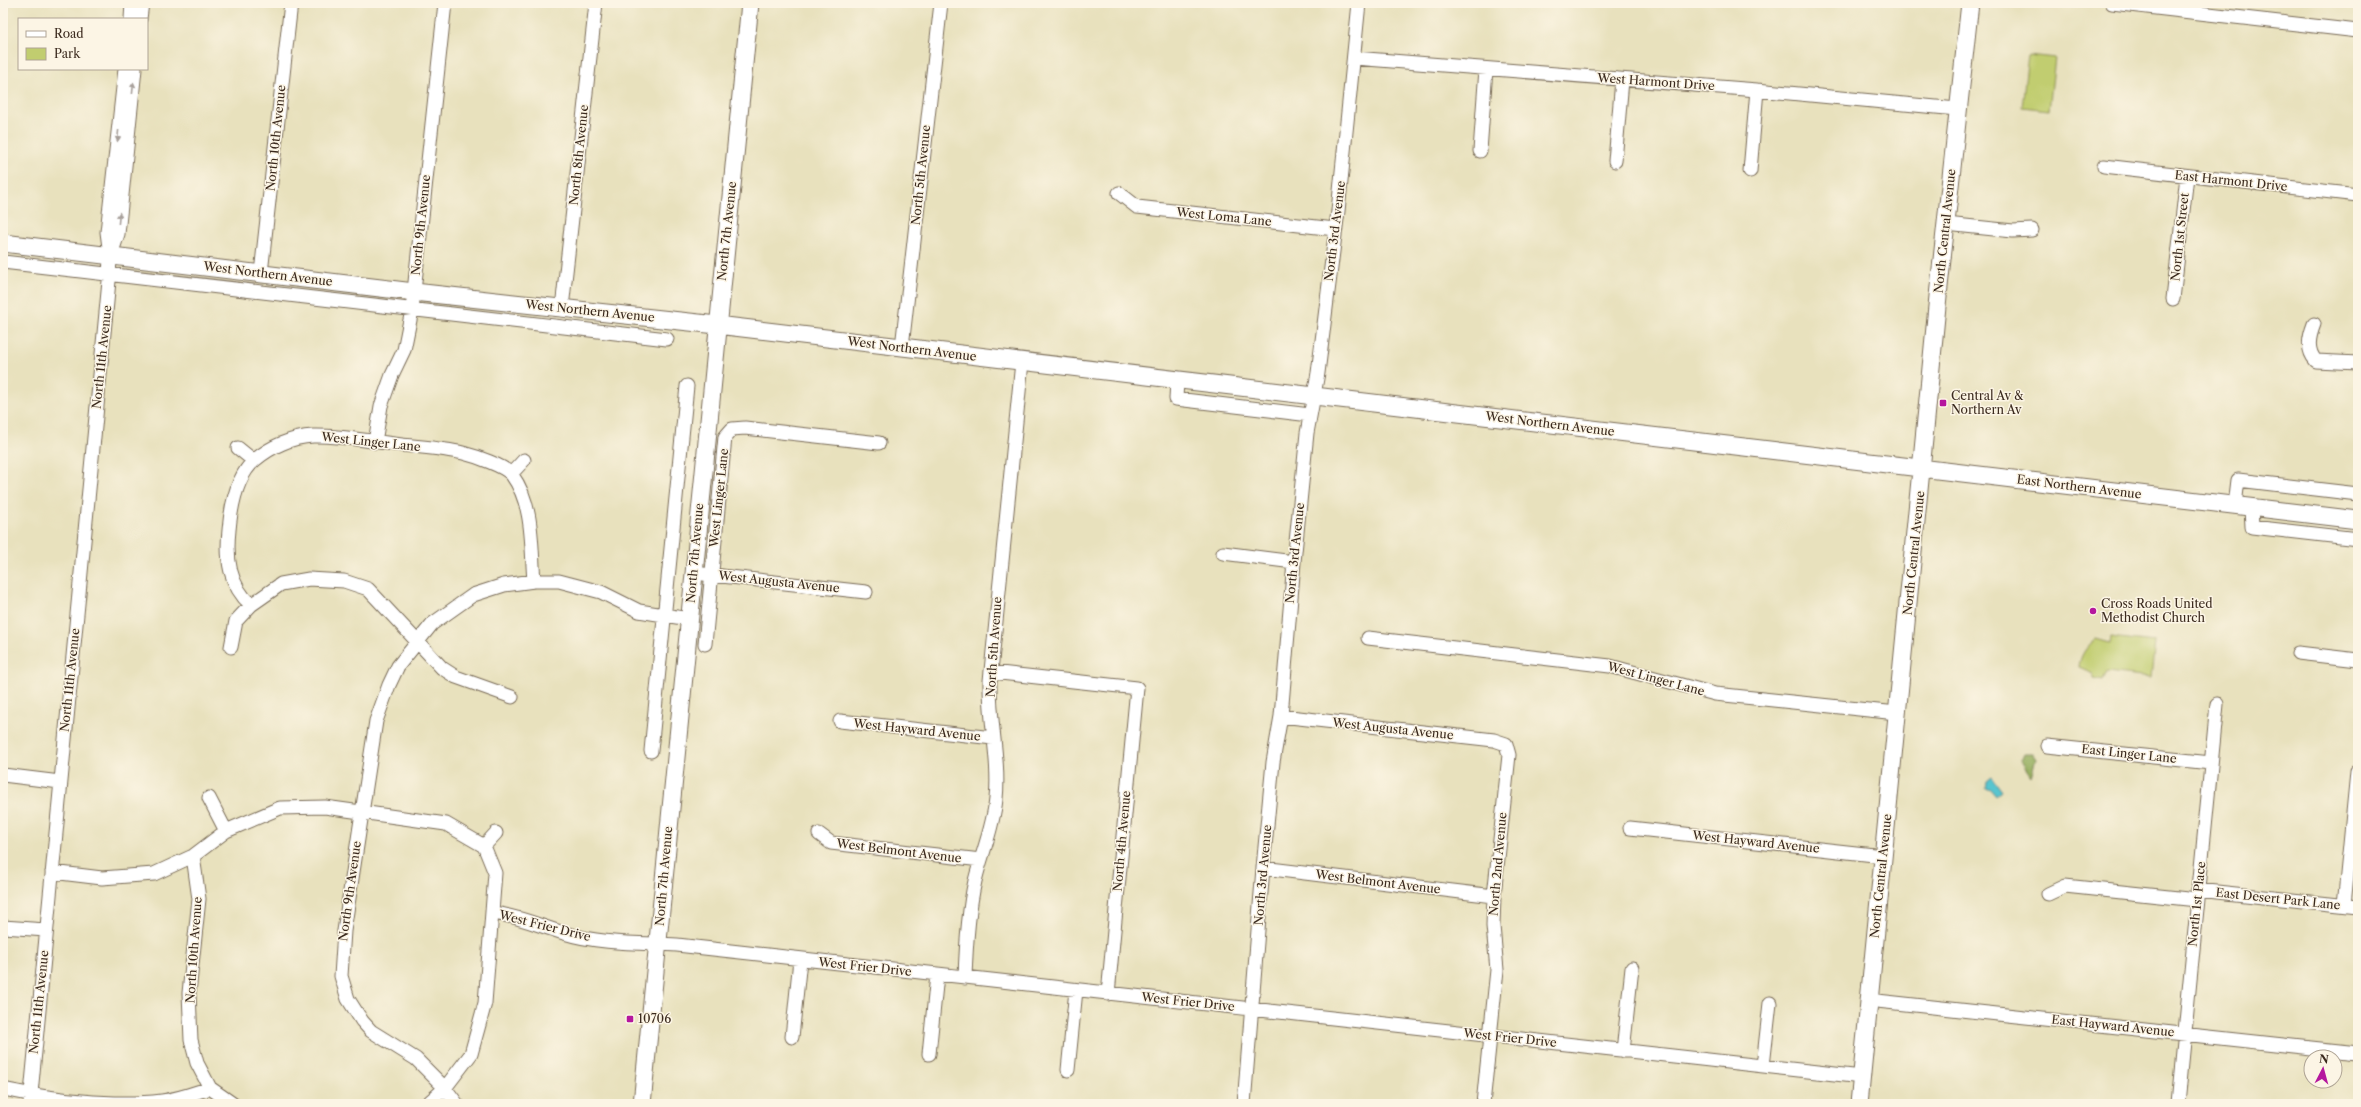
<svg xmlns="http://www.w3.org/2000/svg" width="2361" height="1107" viewBox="0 0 2361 1107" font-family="'Libre Caslon Text',serif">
<rect width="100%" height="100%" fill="#fcf5e5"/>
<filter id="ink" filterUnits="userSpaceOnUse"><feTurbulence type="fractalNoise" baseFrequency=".025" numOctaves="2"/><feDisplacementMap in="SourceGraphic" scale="8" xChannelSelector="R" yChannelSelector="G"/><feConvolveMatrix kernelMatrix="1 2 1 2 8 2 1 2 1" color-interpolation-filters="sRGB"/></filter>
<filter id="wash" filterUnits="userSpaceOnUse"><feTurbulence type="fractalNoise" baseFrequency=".012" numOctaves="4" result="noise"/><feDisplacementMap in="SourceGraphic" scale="16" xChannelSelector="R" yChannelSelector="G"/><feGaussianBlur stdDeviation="0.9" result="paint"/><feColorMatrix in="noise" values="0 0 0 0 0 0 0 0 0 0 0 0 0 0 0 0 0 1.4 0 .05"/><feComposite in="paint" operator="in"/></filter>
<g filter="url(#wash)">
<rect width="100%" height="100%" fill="#e8e1bd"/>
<path fill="#c1cd6f" stroke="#7e7c46" d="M2028,55L2055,58L2049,110L2022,107Z
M2111,637L2155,642L2151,677L2107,672L2103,681L2093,679V673L2079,667C2080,655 2087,646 2096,639L2110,643Z"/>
<path fill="#98b062" stroke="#6a6d40" d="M2024,754H2032L2036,760L2031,776L2021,761Z"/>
<path fill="#58c5cf" stroke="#4a7876" d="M1991,776L2002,791L1996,796L1990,789L1985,787L1986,780Z"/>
</g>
<g filter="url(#ink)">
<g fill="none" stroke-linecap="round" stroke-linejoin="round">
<g stroke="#786a56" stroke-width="15">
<path id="minor" d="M2112,3L2358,31
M131,19L132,3
M140,19L142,3
M1354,58L1757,90L1957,109
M1480,151L1486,69
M1615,161L1622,80
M2104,166L2358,195
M1750,171L1757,90
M1119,193L1137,207L1335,229
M1946,224L2013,231L2032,230
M112,252L118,234L135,69
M3,262L667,339
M261,273L291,3
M2173,299L2187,176
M562,308L596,3
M2314,324C2309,337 2306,350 2316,361L2358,363
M902,347L941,3
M1177,380L1176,399L1310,415
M375,442L381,406L392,375L404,350L412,310L445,3
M238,448L254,461
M511,474L524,460
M2235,505L2238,480L2358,494
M2251,507L2252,527L2358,539
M1223,553L1294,562
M703,574L866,592
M251,605C229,585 226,558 229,530C231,507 236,476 255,460C270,447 292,437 313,436C339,435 368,441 394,444C417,447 441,448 463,453C475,456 505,466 512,475C534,505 531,546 534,581
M1368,638L1610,666L1715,694L1897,713
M705,644L725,437L732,429L745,428L879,443
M231,647L236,621L251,605L281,584L309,579L344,581L368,589L442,668L456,677L512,697
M2298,653L2358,660
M991,672L1137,688L1108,994
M1281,716L1494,740L1506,744L1509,755L1494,896L1493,926L1497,970L1483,1104
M840,721L993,738
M2047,746L2211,763
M651,751L687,386
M3,775L60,782
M209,798L226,831
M1630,828L1883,856
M819,834L831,843L981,860
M484,846L496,833
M193,856L199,899L189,993L191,1040L197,1063L210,1088
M1263,868L1494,896
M52,872L102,878L154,874L193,856L226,831L280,808L325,807L446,824L484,846L495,873L485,1003L471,1054L445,1088L427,1104
M2198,890L2358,907
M2048,894L2065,886L2197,900
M2344,905L2357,772
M493,913C518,916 540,926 564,933C599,944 640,943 677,945L1862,1077
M3,927L46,930
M965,978C966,947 968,912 975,881C982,852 993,829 996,799C1000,760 989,720 990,681L1022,362
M1868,1000L2358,1053
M792,1037L800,960
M1623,1051L1632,968
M929,1054L937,975
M1763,1066L1770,1003
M1068,1070L1076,990
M3,1089C51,1099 113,1107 162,1101C179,1099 194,1093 210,1088L233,1104
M2178,1103L2217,704
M30,1104L109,281L110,255L107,232L125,69
M457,1104L445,1088L416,1059L371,1031L362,1021L348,999L341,976L344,931L376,721L389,685L398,666L432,624L473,595L504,585L534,581H559L601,592L639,611L689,619
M1244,1104L1263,868L1273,762L1281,716L1294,562L1307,433L1318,373L1338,211L1359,3"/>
</g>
<g stroke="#786a56" stroke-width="19">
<path id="major" d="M3,243L414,292L717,325L2358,520
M642,1104L750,3
M1859,1104L1938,296L1970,3"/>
</g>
<use href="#minor" stroke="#fff" stroke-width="13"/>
<use href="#major" stroke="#fff" stroke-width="17"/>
</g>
<defs><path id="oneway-solid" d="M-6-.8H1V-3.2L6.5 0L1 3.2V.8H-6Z"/></defs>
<g fill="#a79f9a">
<use href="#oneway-solid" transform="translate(133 88) rotate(-84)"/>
<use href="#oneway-solid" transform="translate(118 136) rotate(96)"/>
<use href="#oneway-solid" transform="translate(119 218) rotate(-84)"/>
</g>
</g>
<g fill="#b5179e" stroke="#fcf5e5" stroke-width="1.5">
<rect x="1939" y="399" width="8" height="8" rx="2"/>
<circle cx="2093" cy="611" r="4"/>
<rect x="626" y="1015" width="8" height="8" rx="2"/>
</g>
<g text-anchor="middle" stroke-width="3" stroke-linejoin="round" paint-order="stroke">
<g font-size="12" fill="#3b2a1e" stroke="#fcf5e5">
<text transform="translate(1656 82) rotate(4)" y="4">West Harmont Drive</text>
<text transform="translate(276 138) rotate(-84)" y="4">North 10th Avenue</text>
<text transform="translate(579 155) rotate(-84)" y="4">North 8th Avenue</text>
<text transform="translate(921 175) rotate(-84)" y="4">North 5th Avenue</text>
<text transform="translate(2231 181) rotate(6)" y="4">East Harmont Drive</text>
<text transform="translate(1224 217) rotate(6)" y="4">West Loma Lane</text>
<text transform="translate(421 225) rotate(-84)" y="4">North 9th Avenue</text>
<text transform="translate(727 231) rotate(-84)" y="4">North 7th Avenue</text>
<text transform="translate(1335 231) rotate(-83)" y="4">North 3rd Avenue</text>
<text transform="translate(1945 231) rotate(-84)" y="4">North Central Avenue</text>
<text transform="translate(2180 237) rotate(-84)" y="4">North 1st Street</text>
<text transform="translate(268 274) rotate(7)" y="4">West Northern Avenue</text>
<text transform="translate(590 311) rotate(6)" y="4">West Northern Avenue</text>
<text transform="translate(912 349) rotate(7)" y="4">West Northern Avenue</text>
<text transform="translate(102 357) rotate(-84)" y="4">North 11th Avenue</text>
<text transform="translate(1550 424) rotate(7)" y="4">West Northern Avenue</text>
<text transform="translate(371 442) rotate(6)" y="4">West Linger Lane</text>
<text transform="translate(2079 487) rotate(7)" y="4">East Northern Avenue</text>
<text transform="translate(719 498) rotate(-84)" y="4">West Linger Lane</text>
<text transform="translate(695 553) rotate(-85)" y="4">North 7th Avenue</text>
<text transform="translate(1295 553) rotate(-84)" y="4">North 3rd Avenue</text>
<text transform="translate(1914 553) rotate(-84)" y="4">North Central Avenue</text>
<text transform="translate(779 582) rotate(6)" y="4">West Augusta Avenue</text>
<text transform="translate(994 647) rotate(-86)" y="4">North 5th Avenue</text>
<text transform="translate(1656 679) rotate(15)" y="4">West Linger Lane</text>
<text transform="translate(70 680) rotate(-84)" y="4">North 11th Avenue</text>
<text transform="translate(1393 729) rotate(6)" y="4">West Augusta Avenue</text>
<text transform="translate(917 730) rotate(6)" y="4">West Hayward Avenue</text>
<text transform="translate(2129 754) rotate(6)" y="4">East Linger Lane</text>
<text transform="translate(1122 841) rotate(-85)" y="4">North 4th Avenue</text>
<text transform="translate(1756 842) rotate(6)" y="4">West Hayward Avenue</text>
<text transform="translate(899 851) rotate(7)" y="4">West Belmont Avenue</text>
<text transform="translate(1498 864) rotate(-85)" y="4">North 2nd Avenue</text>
<text transform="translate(1263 875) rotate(-85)" y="4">North 3rd Avenue</text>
<text transform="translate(664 876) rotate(-85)" y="4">North 7th Avenue</text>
<text transform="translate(1881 876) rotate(-84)" y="4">North Central Avenue</text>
<text transform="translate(1378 882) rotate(7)" y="4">West Belmont Avenue</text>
<text transform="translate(350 891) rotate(-82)" y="4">North 9th Avenue</text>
<text transform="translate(2278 899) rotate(6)" y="4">East Desert Park Lane</text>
<text transform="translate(2197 904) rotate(-84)" y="4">North 1st Place</text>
<text transform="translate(545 926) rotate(14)" y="4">West Frier Drive</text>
<text transform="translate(194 950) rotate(-86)" y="4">North 10th Avenue</text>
<text transform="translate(865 967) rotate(6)" y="4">West Frier Drive</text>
<text transform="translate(39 1002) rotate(-84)" y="4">North 11th Avenue</text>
<text transform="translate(1188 1002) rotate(6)" y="4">West Frier Drive</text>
<text transform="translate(2113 1026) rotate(6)" y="4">East Hayward Avenue</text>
<text transform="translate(1510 1038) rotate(6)" y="4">West Frier Drive</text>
</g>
<g font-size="12" fill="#3b2a1e" stroke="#fcf5e5" text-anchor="start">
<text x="1951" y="400">Central Av &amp;<tspan x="1951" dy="14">Northern Av</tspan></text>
<text x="2101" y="608">Cross Roads United<tspan x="2101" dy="14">Methodist Church</tspan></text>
<text x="638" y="1023">10706</text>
</g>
</g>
<rect width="2361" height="1107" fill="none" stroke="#fcf5e5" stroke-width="16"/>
<rect x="18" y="18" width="130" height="52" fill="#fcf5e5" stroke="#afa495"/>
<rect x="26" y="31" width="20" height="6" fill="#ffffff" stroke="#afa495"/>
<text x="54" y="38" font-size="12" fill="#3b2a1e">Road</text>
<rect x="26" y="48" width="20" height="12" fill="#c1cd6f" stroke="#afa495"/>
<text x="54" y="58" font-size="12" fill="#3b2a1e">Park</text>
<g transform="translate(2323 1069) rotate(6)"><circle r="19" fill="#fcf5e5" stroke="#afa495"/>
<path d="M0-3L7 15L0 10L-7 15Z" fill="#b5179e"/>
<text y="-6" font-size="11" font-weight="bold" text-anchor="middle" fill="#3b2a1e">N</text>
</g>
</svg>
